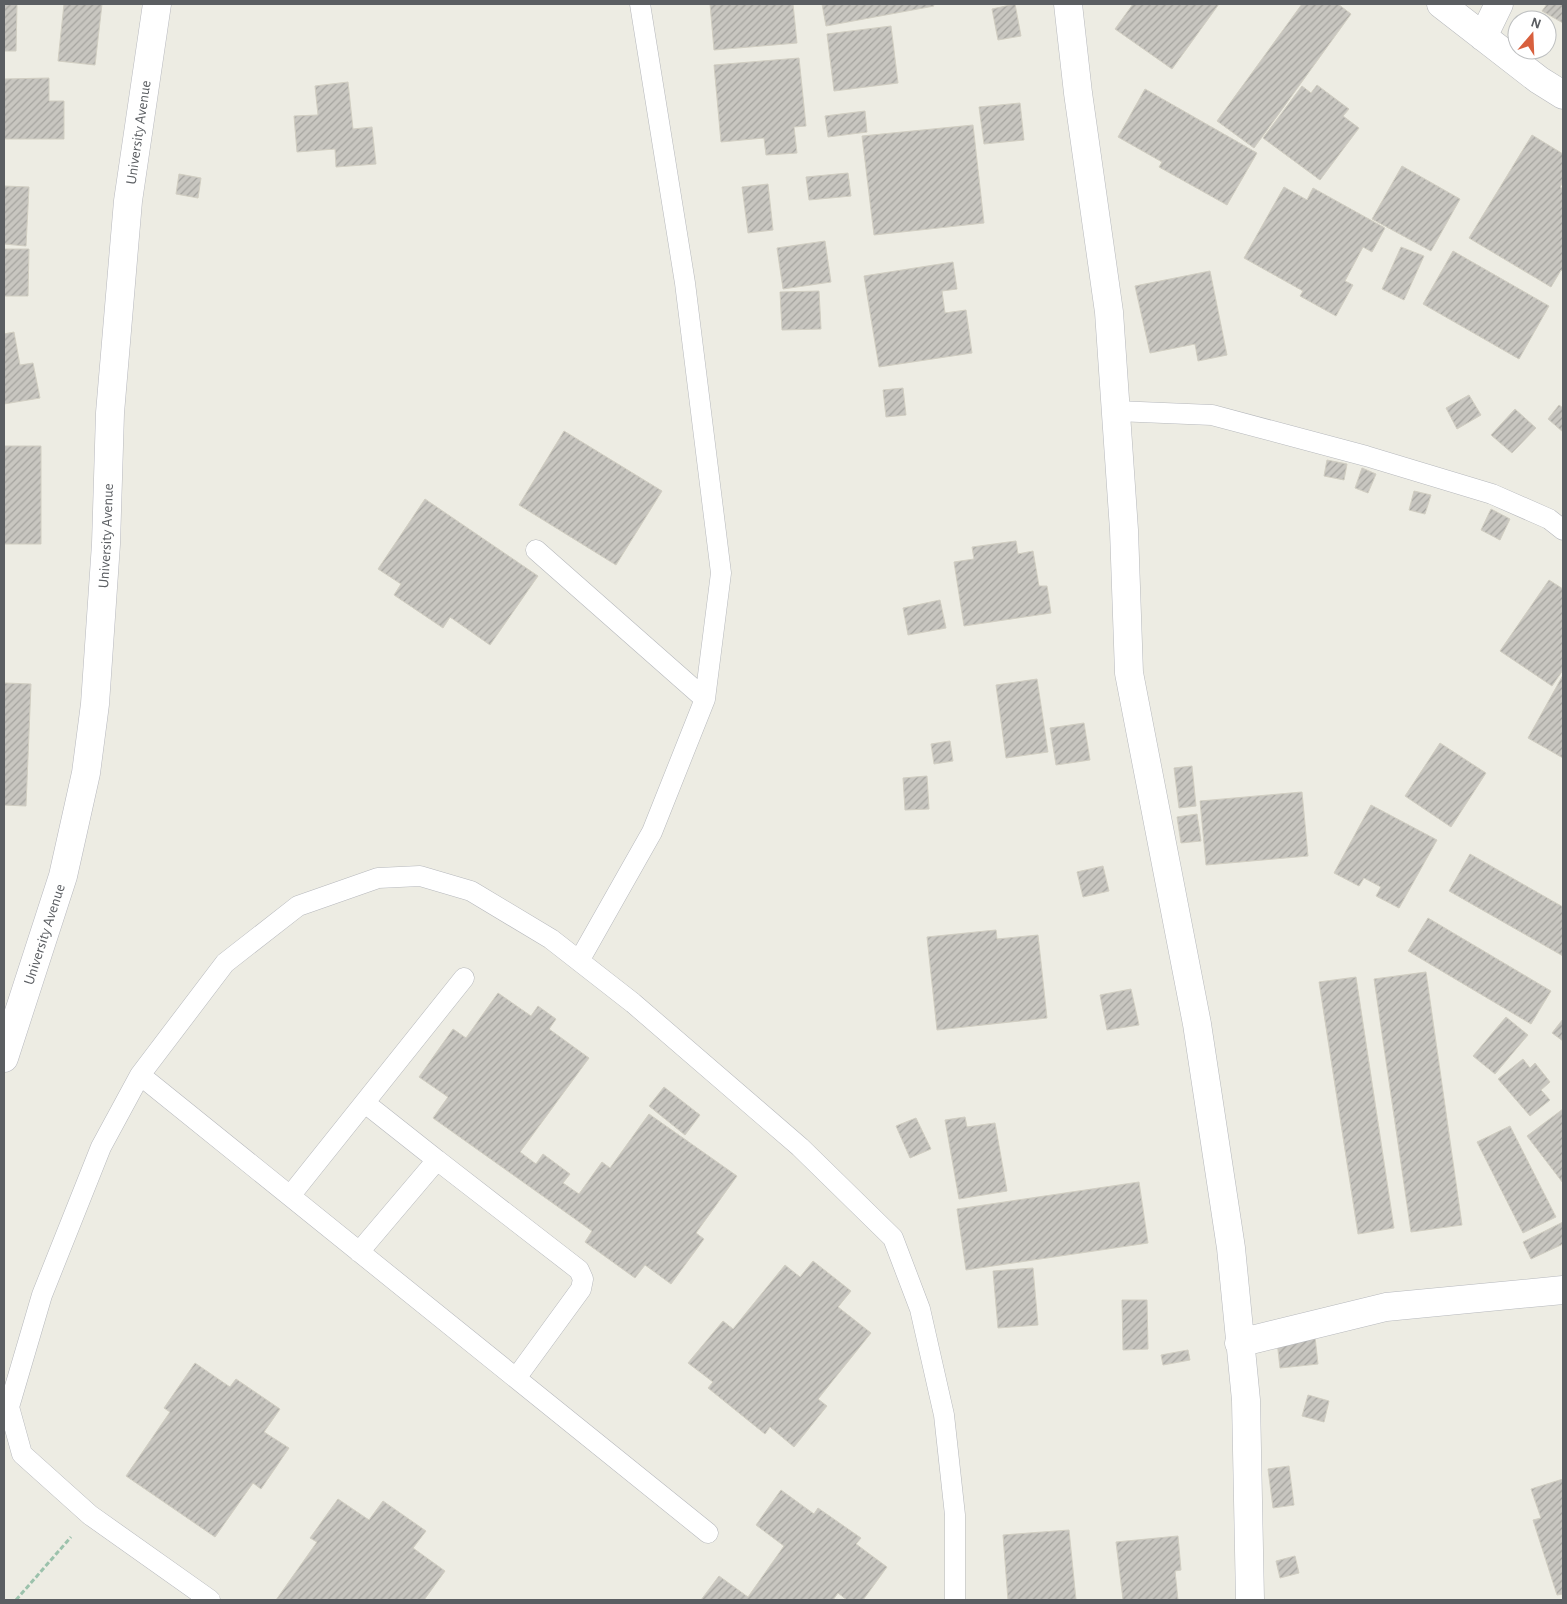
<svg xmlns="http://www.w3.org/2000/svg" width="1567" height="1604" viewBox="0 0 1567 1604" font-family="'Alegreya Sans',sans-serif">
<defs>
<pattern id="building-hatch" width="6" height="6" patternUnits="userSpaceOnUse" patternTransform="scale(1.25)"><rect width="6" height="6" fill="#c8c6c0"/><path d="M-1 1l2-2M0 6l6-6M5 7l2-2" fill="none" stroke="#a5a49f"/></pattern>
</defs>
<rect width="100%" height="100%" fill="#edece3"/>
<path fill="url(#building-hatch)" stroke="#d1cec2" d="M4,4H17L16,51H4Z
M64,4H102L95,65L58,61Z
M710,4H793L797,43L714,50Z
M822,4H933L934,6L826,26Z
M1015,4L1021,36L998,40L992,9Z
M1133,4H1219L1172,69L1115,29Z
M1302,4H1338L1351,14L1254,148L1217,121Z
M1547,4H1563V23L1542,11Z
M891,26L898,83L834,91L827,34Z
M799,58L806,126L794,127L797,153L766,155L764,138L721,142L714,65Z
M49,78V101H64V139H4V79Z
M348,82L353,129L372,127L376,164L336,167L335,149L297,152L294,116L318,115L315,86Z
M1317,85L1349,109L1343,116L1359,128L1320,180L1263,138L1302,86L1311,93Z
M1145,89L1257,153L1227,205L1159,167L1162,162L1118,137Z
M1020,103L1024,140L984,144L979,107Z
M865,111L867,132L828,137L825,116Z
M973,125L984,223L874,235L862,136Z
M1532,135L1563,154V182L1560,187L1563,189V272L1561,270L1551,287L1469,238Z
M1402,166L1460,199L1431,251L1372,219Z
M848,173L851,196L809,200L806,177Z
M179,174L201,178L198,198L176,194Z
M768,184L773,230L748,233L742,187Z
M4,186L29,187L26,246L4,244Z
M1284,187L1307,200L1313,188L1385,228L1372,252L1363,247L1345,281L1353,285L1336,316L1300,296L1303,291L1244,258Z
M825,241L831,282L783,289L777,248Z
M1401,247L1424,256L1404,300L1382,289Z
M4,249H29L28,296H4Z
M1453,251L1549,306L1519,359L1423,304Z
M953,262L957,289L942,291L945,313L966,310L972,353L879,367L864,276Z
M1210,271L1227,355L1198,361L1195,344L1150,353L1135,286Z
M819,291L821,329L782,330L780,292Z
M14,332L20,365L33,363L40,398L4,404V334Z
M903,388L906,415L886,417L883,390Z
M1469,395L1481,415L1457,429L1446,408Z
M1559,405L1563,408V432L1548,419Z
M1515,409L1536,428L1512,453L1491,435Z
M564,431L662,491L616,565L519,505Z
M4,446H41V544H4Z
M1327,460L1347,464L1344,480L1324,476Z
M1362,468L1376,474L1368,493L1355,488Z
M1414,491L1431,495L1425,514L1409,510Z
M425,499L538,576L490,645L450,617L443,628L394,595L401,584L378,569Z
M1491,509L1510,519L1500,540L1481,530Z
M1016,541L1018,554L1033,551L1039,586H1047L1051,613L964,626L954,562L974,559L972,547Z
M1549,580L1563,589V670L1552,686L1500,651Z
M940,600L946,628L908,635L903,608Z
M1563,675V758L1528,738Z
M1037,679L1048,752L1006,758L996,685Z
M4,683L31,684L26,806L4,805Z
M1084,723L1090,760L1056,765L1050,728Z
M950,741L953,761L934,764L931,744Z
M1440,743L1486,773L1451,827L1405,796Z
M1192,766L1196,806L1179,808L1174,768Z
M927,776L929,809L905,810L903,778Z
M1302,792L1308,856L1206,865L1200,801Z
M1371,805L1437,840L1399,908L1376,896L1381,887L1364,878L1359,886L1334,873Z
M1197,814L1201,841L1181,843L1177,817Z
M1470,854L1563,907V956L1449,891Z
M1103,866L1109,891L1083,897L1077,872Z
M1428,918L1551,991L1531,1024L1408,951Z
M996,930L997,939L1038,935L1047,1018L937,1030L927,937Z
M1426,972L1462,1225L1411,1232L1374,979Z
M1356,977L1394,1228L1358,1234L1319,982Z
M1131,989L1139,1025L1107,1030L1100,995Z
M498,993L531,1016L538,1006L556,1019L549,1029L589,1058L520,1152L536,1164L543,1154L570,1174L563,1183L579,1194L602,1162L610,1168L649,1114L737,1176L696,1233L704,1239L671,1284L645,1265L635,1278L585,1242L592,1231L433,1118L448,1097L419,1077L453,1029L466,1038Z
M1506,1017L1528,1035L1495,1074L1473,1056Z
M1563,1019V1041L1552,1033Z
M1523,1059L1530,1068L1535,1063L1550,1082L1541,1090L1550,1100L1530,1116L1498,1079Z
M664,1087L700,1115L685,1135L649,1106Z
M1563,1109V1183L1527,1136Z
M965,1117L967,1127L995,1123L1007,1191L959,1199L945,1120Z
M916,1118L931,1149L910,1158L896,1126Z
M1510,1126L1556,1217L1523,1233L1477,1142Z
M1139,1182L1148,1243L966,1270L957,1209Z
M1563,1222V1244L1531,1259L1523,1242Z
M813,1261L851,1291L838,1307L871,1333L818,1399L827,1406L794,1447L770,1427L765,1434L708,1388L713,1382L688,1363L723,1321L733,1329L785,1265L800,1277Z
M1033,1268L1038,1325L998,1328L993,1271Z
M1122,1300H1147L1148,1349L1123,1350Z
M1315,1337L1318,1364L1280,1368L1277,1341Z
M1188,1350L1190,1360L1163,1365L1161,1355Z
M195,1363L230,1387L236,1379L280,1409L264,1432L289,1448L261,1489L253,1483L215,1537L126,1476L170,1412L164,1408Z
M1308,1395L1329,1401L1324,1422L1302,1416Z
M1289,1466L1294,1505L1273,1508L1268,1469Z
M1563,1479V1594L1557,1595L1533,1520L1541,1518L1531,1489Z
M781,1490L814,1514L818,1508L861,1538L856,1544L887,1567L863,1600H847L838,1593L833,1600H701L719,1576L748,1597L784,1546L756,1525Z
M338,1499L369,1520L383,1501L426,1531L413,1548L445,1571L424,1600H276L317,1542L310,1538Z
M1069,1530L1076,1600H1008L1003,1535Z
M1178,1536L1181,1570L1175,1571L1178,1600H1123L1116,1542Z
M1295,1556L1299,1573L1280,1578L1276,1561Z"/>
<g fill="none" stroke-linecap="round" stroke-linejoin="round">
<g stroke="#b6b8bc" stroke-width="21">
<path id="lane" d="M1116,411L1212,415L1366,456L1492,494L1549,519L1563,530
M536,550L705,699
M579,961L652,832L705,699L721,573L685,283L640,4
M140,1075L708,1533
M365,1103L437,1160
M290,1196L464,978
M359,1252L437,1160L579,1270L583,1279L581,1289L516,1378
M210,1600L90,1515L22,1454L9,1407L42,1295L101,1147L140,1075L225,963L298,906L378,878L420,876L471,891L551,939L633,1003L800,1147L893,1238L920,1309L944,1415L955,1515V1600"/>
</g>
<g stroke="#b6b8bc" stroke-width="29">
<path id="street" d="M1068,4L1078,93L1109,312L1124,530L1129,673L1197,1024L1231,1248L1246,1400L1250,1600
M1441,4L1539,80L1563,95
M1483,37L1499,4
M1239,1343L1386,1307L1563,1290"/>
</g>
<g stroke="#b7b8be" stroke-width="29">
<g id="secondary">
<path id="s1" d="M4,1058L63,876L86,773L95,704L106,544L110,413L128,201L157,4"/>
</g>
</g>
<path stroke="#9cc2ac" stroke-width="3" stroke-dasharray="5 2.5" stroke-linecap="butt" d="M16,1600L71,1537"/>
<use href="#lane" stroke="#fff" stroke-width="20"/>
<use href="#street" stroke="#fff" stroke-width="28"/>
<use href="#secondary" stroke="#fff" stroke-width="28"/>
</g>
<g text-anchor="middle" stroke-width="4.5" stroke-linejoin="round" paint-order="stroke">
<g font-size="15" fill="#5b5e62" stroke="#fff">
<text dy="5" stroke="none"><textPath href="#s1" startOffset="940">University Avenue</textPath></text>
<text dy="5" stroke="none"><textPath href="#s1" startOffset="535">University Avenue</textPath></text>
<text dy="5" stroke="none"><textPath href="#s1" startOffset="130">University Avenue</textPath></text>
</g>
</g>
<rect width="1567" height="1604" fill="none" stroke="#5b5e62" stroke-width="10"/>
<g transform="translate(1532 35) rotate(19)"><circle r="24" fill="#ffffff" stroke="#bdbfc0"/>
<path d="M0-4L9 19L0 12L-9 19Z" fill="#d8603e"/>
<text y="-8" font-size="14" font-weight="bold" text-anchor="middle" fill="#5b5e62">N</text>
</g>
</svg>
